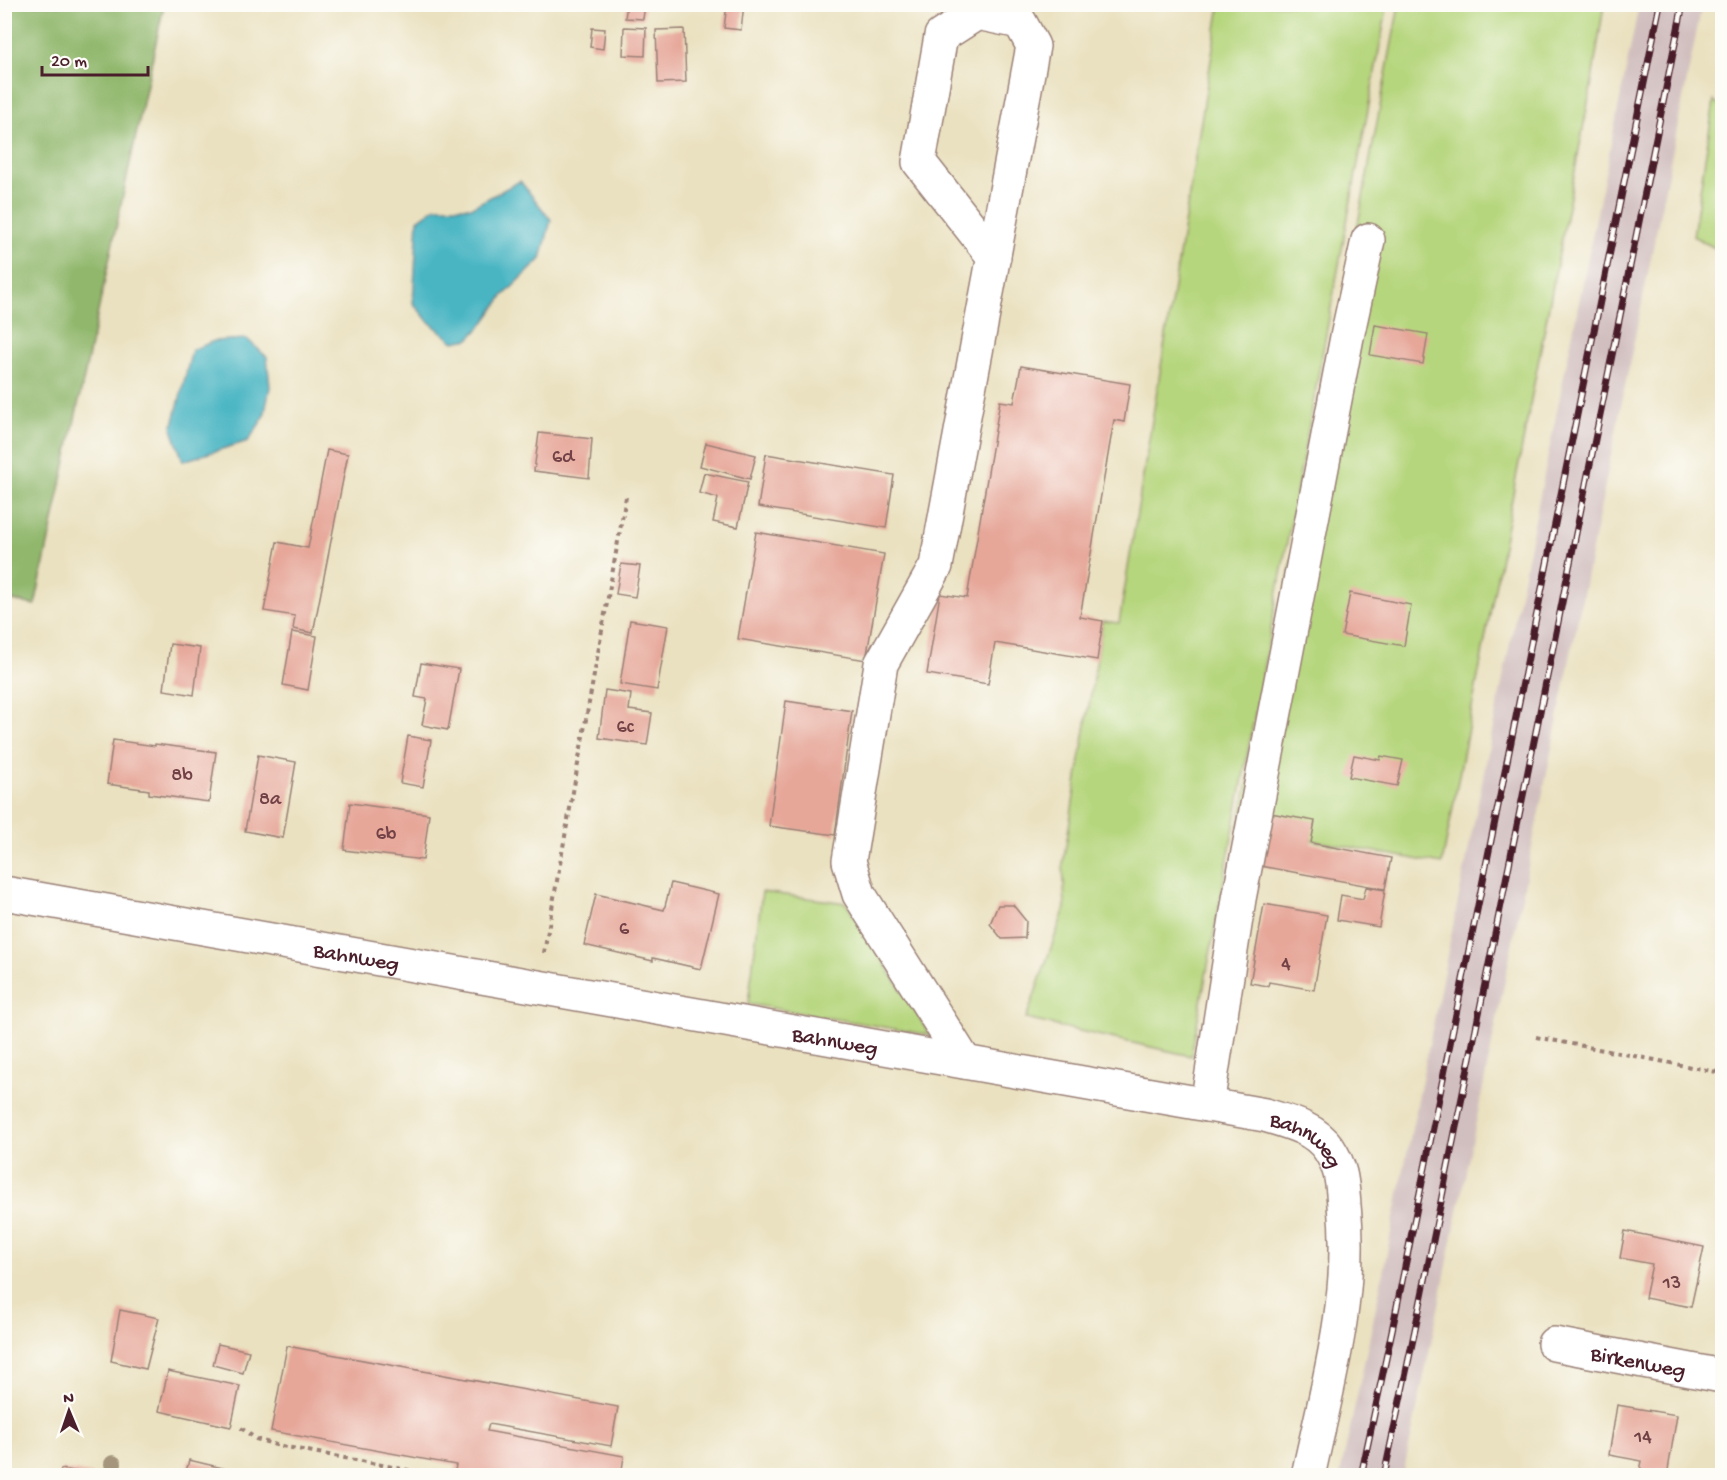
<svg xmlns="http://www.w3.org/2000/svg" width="1727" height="1480" viewBox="0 0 1727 1480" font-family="'Gochi Hand',sans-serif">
<rect width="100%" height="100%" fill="#fdfcf7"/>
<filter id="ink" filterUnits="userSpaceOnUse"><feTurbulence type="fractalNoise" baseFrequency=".0167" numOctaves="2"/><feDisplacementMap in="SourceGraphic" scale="12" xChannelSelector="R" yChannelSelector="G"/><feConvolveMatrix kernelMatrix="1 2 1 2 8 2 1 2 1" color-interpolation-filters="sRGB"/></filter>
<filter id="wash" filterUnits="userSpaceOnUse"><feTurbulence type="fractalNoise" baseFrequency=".008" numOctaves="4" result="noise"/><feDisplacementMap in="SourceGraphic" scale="24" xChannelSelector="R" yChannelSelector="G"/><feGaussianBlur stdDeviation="1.35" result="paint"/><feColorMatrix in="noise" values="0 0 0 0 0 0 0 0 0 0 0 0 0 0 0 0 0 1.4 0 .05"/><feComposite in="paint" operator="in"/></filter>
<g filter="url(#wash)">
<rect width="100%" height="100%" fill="#eae1c0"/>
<path fill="#d1bfbf" d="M1639,5H1702L1521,901L1434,1329L1403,1475H1340L1374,1317Z"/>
<path fill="#b6d67d" stroke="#807a54" stroke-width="1.5" d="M1360,4L1387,8L1191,1056L1026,1019L1065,908L1063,863L1103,621L1119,623L1220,5Z
M1399,5H1604L1591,87L1442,864L1239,827L1354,245Z
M1714,101L1722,107V252L1693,236Z
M762,892L846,903L930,1035L748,1004Z"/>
<path fill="#90b76c" stroke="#6d6b4c" stroke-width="1.5" d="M4,5H164L35,605L5,599Z"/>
<path fill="#48b5c3" stroke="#496a77" stroke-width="1.5" d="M520,181L551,220L541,259L503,296L483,324L469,339L454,342L428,321L413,303L418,220L436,207H472Z
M247,339L267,357L270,387L264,417L248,441L183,461L172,429L192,350L214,341Z"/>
<g id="blocks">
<path fill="#e6a698" d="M627,4H645L643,19L625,18Z
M727,4H744L741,30L724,28Z
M624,27L646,28L645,56L623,55Z
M592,28L605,29L603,49L590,47Z
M684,29L686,82L658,83L656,30Z
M1375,325L1428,334L1423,364L1370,355Z
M1021,366L1130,384L1124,422L1114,420L1080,617L1103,621L1097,660L995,643L988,684L927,674L940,594L967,598L1000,401L1014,403Z
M539,433L592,439L589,478L534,471Z
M706,443L756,455L750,479L700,466Z
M327,450L348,454L313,633L293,629L295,616L264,611L277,542L308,548Z
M766,454L894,475L886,528L758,507Z
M704,473L748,482L738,527L713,522L718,498L699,493Z
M756,532L884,554L866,660L738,639Z
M621,564L640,566L635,597L616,594Z
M1350,593L1411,605L1404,646L1342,635Z
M630,620L668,626L657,690L620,684Z
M292,632L317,636L308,690L283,685Z
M170,644L200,648L194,695L164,690Z
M421,663L459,669L448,730L422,725L427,699L415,697Z
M605,690L631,694L629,710L652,713L647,745L599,738Z
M786,701L852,711L835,835L769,826Z
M408,736L431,740L423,787L400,783Z
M113,740L155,746V744L216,752L209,802L149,794V790L107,784Z
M258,755L296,762L283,838L245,831Z
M1354,755L1380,760L1381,756L1403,760L1397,786L1349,777Z
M350,803L429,814L423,860L344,850Z
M1265,812L1315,821L1311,843L1391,858L1385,889L1255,865Z
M671,883L719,894L701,969L653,958V961L584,945L596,894L664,910Z
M1366,887L1385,890L1379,927L1337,920L1341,895L1363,899Z
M1264,904L1327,915L1314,990L1269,982L1268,986L1250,983Z
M998,905H1013L1026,921L1025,938L1002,939L990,924Z
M1625,1231L1704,1247L1691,1307L1645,1298L1652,1264L1620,1258Z
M120,1310L159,1318L146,1369L111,1361Z
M218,1344L249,1351L243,1373L213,1365Z
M287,1346L618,1407L611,1446L489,1424L487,1431L624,1456L621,1476H454L456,1465L271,1431Z
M168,1371L240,1386L231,1427L159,1411Z
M1617,1405L1677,1415L1667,1476H1639L1642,1461L1609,1455Z
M189,1460L252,1475V1476H185Z
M61,1469L91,1474V1476H59Z"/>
</g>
</g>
<g filter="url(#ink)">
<use href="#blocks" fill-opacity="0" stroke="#9a8076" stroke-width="1.5"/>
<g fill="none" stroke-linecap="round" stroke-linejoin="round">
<g stroke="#9a8076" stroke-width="36">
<g id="minor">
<path id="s1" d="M4,893L1265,1115C1288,1122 1315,1128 1329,1149C1342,1169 1342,1182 1344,1205C1354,1295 1327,1388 1308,1476"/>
<path d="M965,1062L859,894L849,861L881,664L936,566L1033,46L1020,22L977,13L941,36L919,162L994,257"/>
<path d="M1207,1105L1239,899L1347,337L1368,240"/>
<path id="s2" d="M1554,1344L1722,1376"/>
</g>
</g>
<path stroke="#9a8076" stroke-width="4" stroke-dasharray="4.5 4.5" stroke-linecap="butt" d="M544,953L626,497
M1536,1037L1722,1073
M241,1428L256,1439L276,1445L440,1476"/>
<use href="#minor" stroke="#fff" stroke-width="33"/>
<g stroke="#4a1f2b" stroke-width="7">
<path id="rail" d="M1361,1476L1394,1321L1660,4
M1384,1476L1416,1325L1683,4"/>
</g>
<use href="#rail" stroke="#fdfcf7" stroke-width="4.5" stroke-dasharray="14" stroke-linecap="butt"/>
</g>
<circle fill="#a4957c" cx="113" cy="1464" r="9"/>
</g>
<g text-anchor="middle" stroke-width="6" stroke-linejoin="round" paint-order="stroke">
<g font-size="20" fill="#714146">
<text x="563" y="462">6d</text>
<text x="625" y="732">6c</text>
<text x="182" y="780">8b</text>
<text x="270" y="804">8a</text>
<text x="386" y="839">6b</text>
<text x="624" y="934">6</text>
<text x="1286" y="969">4</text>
<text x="1672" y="1288">13</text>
<text x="1643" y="1442">14</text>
</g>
<g font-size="22" fill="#4a1f2b" stroke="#fdfcf7">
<text dy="8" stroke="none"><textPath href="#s1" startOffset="358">Bahnweg</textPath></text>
<text dy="8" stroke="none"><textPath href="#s1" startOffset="844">Bahnweg</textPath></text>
<text dy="8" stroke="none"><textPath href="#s1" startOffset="1330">Bahnweg</textPath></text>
<text dy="8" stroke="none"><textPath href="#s2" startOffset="86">Birkenweg</textPath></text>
</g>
</g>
<rect width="1727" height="1480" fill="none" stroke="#fdfcf7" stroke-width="24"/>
<g transform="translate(69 1411) rotate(358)" stroke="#fdfcf7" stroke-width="4.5" paint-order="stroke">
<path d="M0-4.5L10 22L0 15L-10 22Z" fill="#4a1f2b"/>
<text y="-9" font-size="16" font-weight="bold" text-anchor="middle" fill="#4a1f2b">N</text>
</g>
<path d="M42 66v9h106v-9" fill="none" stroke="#4a1f2b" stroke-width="3"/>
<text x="51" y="66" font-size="18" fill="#4a1f2b" stroke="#fdfcf7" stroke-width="4.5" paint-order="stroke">20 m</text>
</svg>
